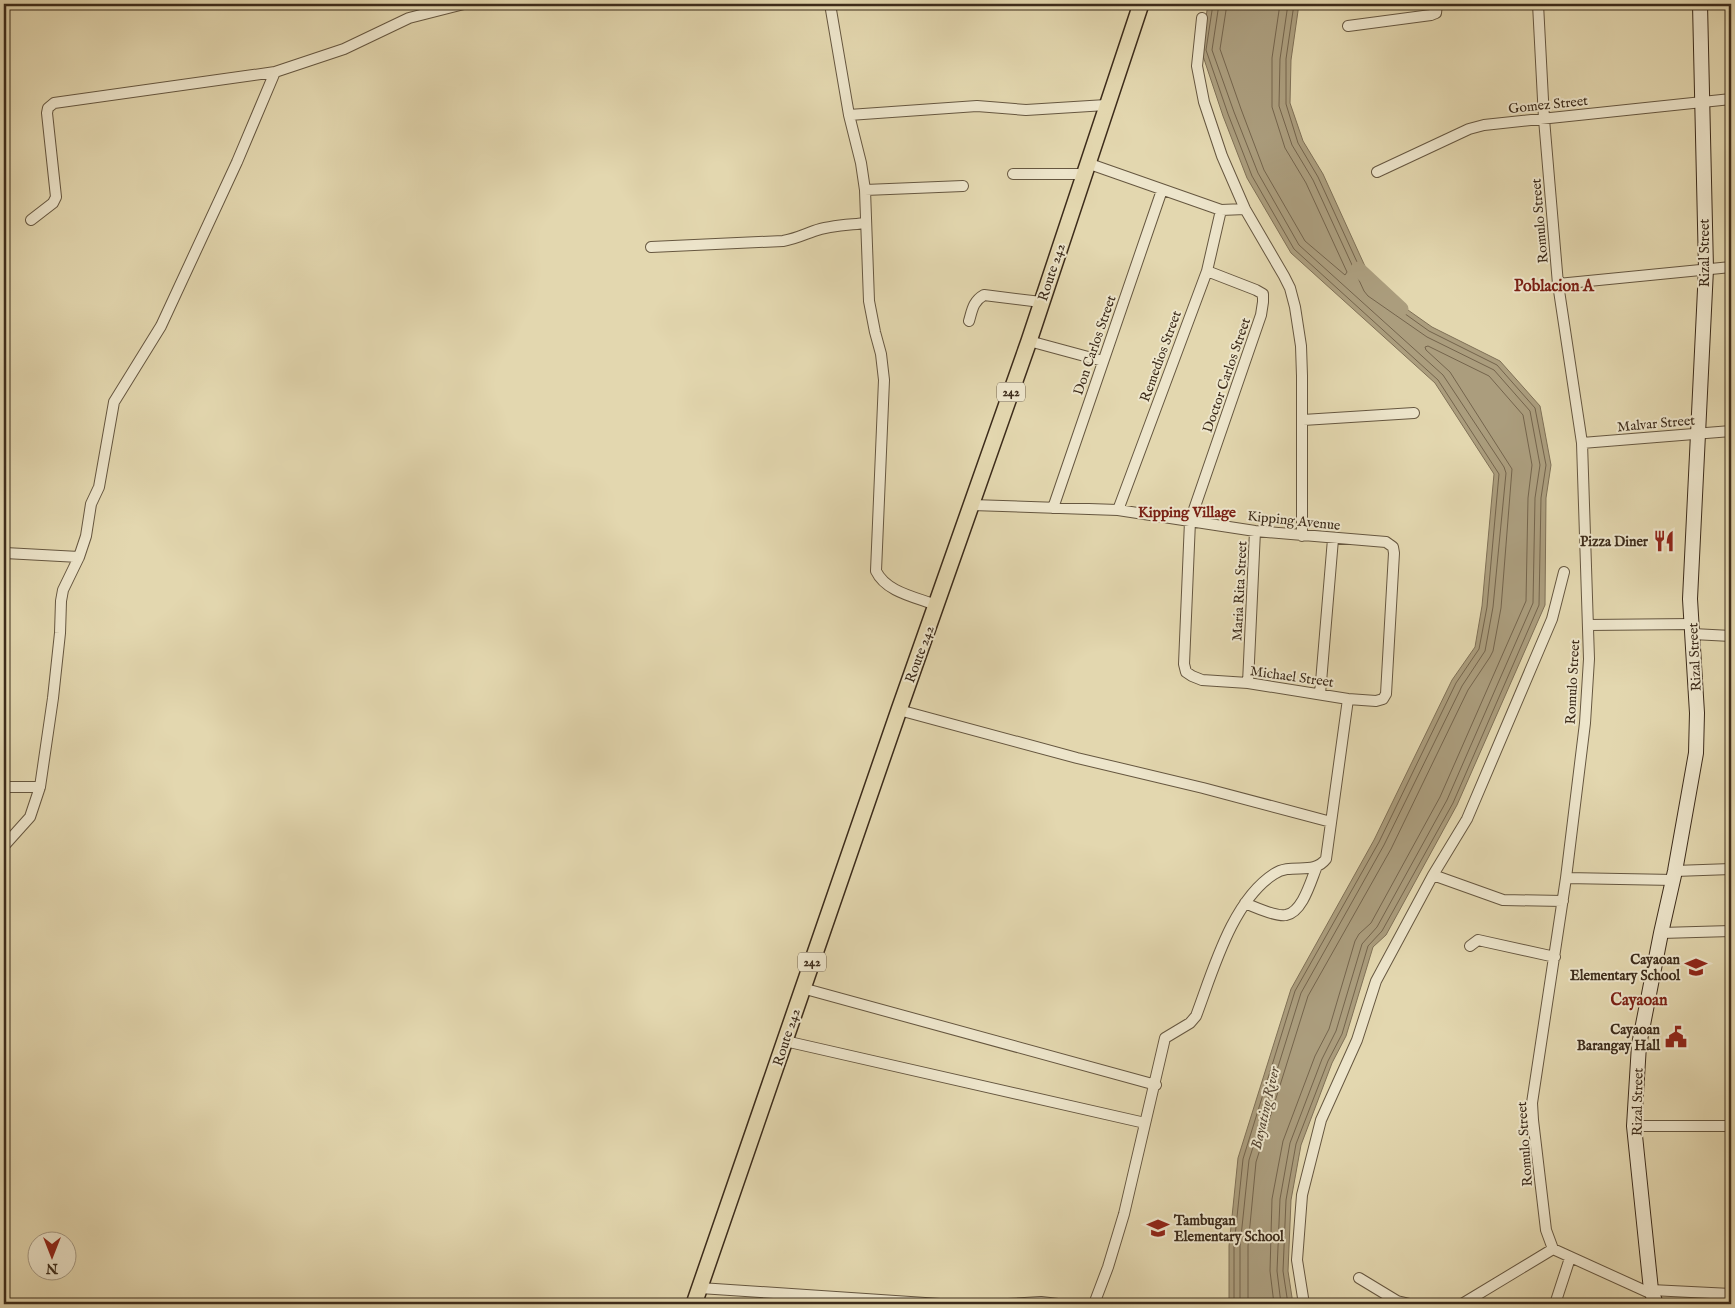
<svg xmlns="http://www.w3.org/2000/svg" width="1735" height="1308" viewBox="0 0 1735 1308" font-family="'IM FELL English',serif">
<rect width="100%" height="100%" fill="#e3d7af"/>
<filter id="stains"><feTurbulence type="fractalNoise" baseFrequency=".004" numOctaves="4"/><feColorMatrix values="0 0 0 0 .2 0 0 0 0 .09 0 0 0 0 .02 0 0 0 .5 -.17"/></filter>
<radialGradient id="worn" r=".72"><stop offset=".6" stop-color="#630" stop-opacity="0"/><stop offset="1" stop-color="#630" stop-opacity=".3"/></radialGradient>
<path fill="#ab9d7d" stroke="#7f7056" d="M1208,4H1299L1291,60L1290,103L1303,141L1323,174L1374,286L1432,327L1500,361L1540,406L1551,465L1546,498L1545,605L1457,805L1386,935L1373,947L1346,1036L1332,1063L1301,1145L1291,1200L1288,1271L1293,1304H1229V1246L1238,1158L1291,989L1374,840L1452,680L1475,647L1482,606L1494,474L1435,383L1291,253L1247,178L1223,116L1201,50Z"/>
<g fill="none" stroke-linecap="round" stroke-linejoin="round">
<path stroke="#74644c" stroke-width="1" d="M1213,4L1206,50L1228,114L1252,176L1294,249L1438,380L1499,474L1487,607L1479,649L1456,683L1379,842L1295,991L1243,1159L1234,1246V1304
M1219,4L1212,50L1234,112L1258,173L1299,245L1443,375L1504,467L1506,473L1493,607L1485,651L1462,686L1384,845L1301,993L1249,1160L1240,1246V1304
M1227,4L1220,49L1241,109L1264,170L1305,241L1345,275L1347,272L1306,183L1285,148L1272,107V58L1280,4
M1248,1304V1246L1256,1162L1308,996L1391,849L1468,690L1490,657L1493,651L1501,608L1512,469L1450,372L1426,350L1425,347L1428,346L1489,376L1523,415L1532,465L1528,498L1526,601L1440,797L1371,923L1359,934L1355,941L1329,1029L1315,1056L1283,1141L1272,1199L1270,1271L1274,1304
M1281,1304L1277,1271L1280,1199L1290,1143L1322,1059L1336,1031L1362,944L1377,927L1447,800L1533,603L1535,498L1540,465L1530,411L1494,370L1427,337L1368,296L1364,291L1313,180L1292,145L1279,106L1280,59L1288,4
M1288,1304L1283,1271L1286,1200L1296,1144L1328,1061L1342,1034L1368,946L1382,931L1453,803L1539,605L1541,498L1546,465L1535,408L1497,365L1429,331L1369,288L1318,177L1298,143L1286,104V59L1294,4"/>
<path stroke="#ab9d7d" stroke-width="15" d="M1358,269L1401,309"/>
<g stroke="#665740" stroke-width="12">
<path id="street" d="M830,4L849,115L861,163L865,190L869,301L875,332L881,354L884,380L876,571C886,592 915,597 936,605
M1538,4L1544,119L1558,284L1582,443L1589,659L1585,723L1566,878L1532,1103L1533,1120L1546,1230L1553,1249L1652,1294
M1202,18L1197,66L1204,102L1222,156L1245,209L1284,276L1290,288L1295,307L1301,346L1302,376V536
M1348,26L1431,15L1436,13L1437,4
M849,115L977,106L1026,110L1106,105
M1087,163L1221,210L1245,209
M1377,172L1469,129L1484,125L1731,99
M1013,174H1083
M865,190L963,186
M31,220L53,203L56,197L47,113L48,108L54,103L275,72L344,49L409,18L464,4
M651,247L783,241C795,239 803,235 814,231C830,225 849,225 866,223
M1558,284L1731,267
M969,321C972,311 973,301 984,295L1041,302
M1029,341L1103,361
M1303,420L1414,413
M1582,443L1731,431
M972,505L1118,510L1255,531L1386,542L1393,547L1394,553L1386,694L1383,699L1376,701L1348,699L1248,683L1202,680L1192,676L1186,672L1184,664L1190,521L1261,315L1263,302V294L1256,290L1207,271
M1053,508L1162,190
M1118,510L1207,271L1221,210
M5,553L79,557
M1588,625L1692,624
M1693,634L1731,636
M1248,683L1255,531
M1320,694L1333,539
M899,710L1077,758L1203,788L1331,822
M4,787H40
M4,846L30,817L40,787L53,698L60,633L61,601L63,590L79,557L86,536L91,504L99,487L114,402L161,326L237,162L275,72
M1675,871L1731,869
M1433,875L1503,900L1563,901
M1566,878L1674,880
M1245,903C1254,907 1277,917 1286,915C1303,912 1311,880 1317,866
M1661,933L1731,931
M1470,946L1478,940L1555,957
M802,988L1156,1085
M785,1041L1145,1123
M1634,1126H1731
M1359,1278L1397,1301L1410,1304
M700,1288L940,1304
M1651,1290L1731,1294
M1008,1304L1041,1302L1058,1304
M1094,1304L1108,1267L1124,1214L1165,1038L1190,1023L1196,1016C1213,971 1232,901 1274,874C1292,862 1313,876 1326,859L1348,699
M1304,1304L1297,1260L1302,1195L1321,1120L1357,1040L1376,981L1433,875L1467,819L1552,619L1564,572
M1462,1304L1553,1249
M1555,1304L1570,1258"/>
</g>
<g stroke="#3d2c1b" stroke-width="16">
<path id="secondary" d="M1656,1304L1651,1290L1634,1126L1639,1045L1661,933L1675,871L1696,753L1697,713L1690,599L1706,269L1700,4"/>
</g>
<g stroke="#3d2c1b" stroke-width="18">
<path id="primary" d="M694,1304L899,710L1029,341L1141,4"/>
</g>
<use href="#street" stroke="#ede5cb" stroke-width="10"/>
<use href="#secondary" stroke="#ede5cb" stroke-width="14"/>
<use href="#primary" stroke="#e3d7af" stroke-width="15"/>
</g>
<defs>
<g id="restaurant-bare" transform="scale(1.725)"><path d="M-5-6h1v4h1v-4h1v4h1v-4h1v5L-1.5 .5V6h-2V.5L-5-1ZM5-6V6H3V1.5H1.5Q1.5-4 5-6Z" fill="#8f2418" stroke="#ede5cb" stroke-width="2.5" paint-order="stroke"/></g>
<g id="school-bare" transform="scale(1.725)"><path d="M0-5L7-2L0 1L-7-2ZM-4 1L0 2.5L4 1V4Q0 6-4 4Z" fill="#8f2418" stroke="#ede5cb" stroke-width="2.5" paint-order="stroke"/></g>
<g id="civic-bare" transform="scale(1.725)"><path d="M-.6-6.5H3V-4.5H.6V-3L4-1V1h2V6H-6V1h2V-1L-.6-3ZM-1.2 2.5V6h2.4V2.5Z" fill="#8f2418" stroke="#ede5cb" stroke-width="2.5" paint-order="stroke"/></g>
</defs>
<g fill-rule="evenodd">
<use href="#restaurant-bare" x="1664" y="541"/>
<use href="#school-bare" x="1696" y="967"/>
<use href="#civic-bare" x="1676" y="1037"/>
<use href="#school-bare" x="1158" y="1228"/>
</g>
<g text-anchor="middle" stroke-width="4" stroke-linejoin="round" paint-order="stroke">
<g fill="#ede5cb" stroke="#726450" stroke-width="1">
<rect x="997" y="382.5" width="28" height="19" rx="4"/>
<rect x="798" y="952.5" width="28" height="19" rx="4"/>
</g>
<g font-size="12" font-weight="bold" fill="#3d2c1b">
<text x="1011" y="396">242</text>
<text x="812" y="966">242</text>
</g>
<g font-size="14" fill="#3d2c1b" stroke="#ede5cb">
<text transform="translate(1548 104) rotate(-6)" y="5">Gomez Street</text>
<text transform="translate(1539 221) rotate(-95)" y="5">Romulo Street</text>
<text transform="translate(1704 253) rotate(-90)" y="5">Rizal Street</text>
<text transform="translate(1051 272) rotate(-72)" y="5">Route 242</text>
<text transform="translate(1094 345) rotate(-71)" y="5">Don Carlos Street</text>
<text transform="translate(1160 356) rotate(-70)" y="5">Remedios Street</text>
<text transform="translate(1226 375) rotate(-71)" y="5">Doctor Carlos Street</text>
<text transform="translate(1656 423) rotate(-5)" y="5">Malvar Street</text>
<text transform="translate(1294 520) rotate(6)" y="5">Kipping Avenue</text>
<text transform="translate(1239 591) rotate(-87)" y="5">Maria Rita Street</text>
<text transform="translate(919 654) rotate(-70)" y="5">Route 242</text>
<text transform="translate(1694 657) rotate(-93)" y="5">Rizal Street</text>
<text transform="translate(1292 676) rotate(8)" y="5">Michael Street</text>
<text transform="translate(1572 682) rotate(-87)" y="5">Romulo Street</text>
<text transform="translate(786 1037) rotate(-72)" y="5">Route 242</text>
<text transform="translate(1637 1102) rotate(-89)" y="5">Rizal Street</text>
<text transform="translate(1524 1144) rotate(-94)" y="5">Romulo Street</text>
</g>
<g font-size="14" font-weight="bold" fill="#3d2c1b" stroke="#ede5cb" text-anchor="end">
<text x="1648" y="546">Pizza Diner</text>
<text x="1680" y="964">Cayaoan<tspan x="1680" dy="16">Elementary School</tspan></text>
<text x="1660" y="1034">Cayaoan<tspan x="1660" dy="16">Barangay Hall</tspan></text>
<text x="1174" y="1225" text-anchor="start">Tambugan<tspan x="1174" dy="16">Elementary School</tspan></text>
</g>
<g font-size="15" font-weight="bold" fill="#7a1f14" stroke="#ede5cb">
<text x="1187" y="517">Kipping Village</text>
</g>
<g font-size="15" font-style="italic" fill="#584834" stroke="#ede5cb">
<text transform="translate(1265 1108) rotate(-77)" y="5">Bayating River</text>
</g>
<g font-size="16" font-weight="bold" fill="#7a1f14" stroke="#ede5cb">
<text x="1554" y="291">Poblacion A</text>
<text x="1639" y="1005">Cayaoan</text>
</g>
</g>
<rect width="1735" height="1308" fill="none" stroke="#e3d7af" stroke-width="20"/>
<rect x="5" y="5" width="1725" height="1298" fill="none" stroke="#3d2c1b" stroke-width="2.5"/>
<rect x="10" y="10" width="1715" height="1288" fill="none" stroke="#3d2c1b"/>
<g transform="translate(52 1256) rotate(180)"><circle r="24" fill="#ede5cb" stroke="#a79b85"/>
<path d="M0-4L9 19L0 12L-9 19Z" fill="#8f2418"/>
<text y="-8" font-size="14" font-weight="bold" text-anchor="middle" fill="#3d2c1b">N</text>
</g>
<rect width="100%" height="100%" filter="url(#stains)"/>
<rect width="100%" height="100%" fill="url(#worn)"/>
</svg>
